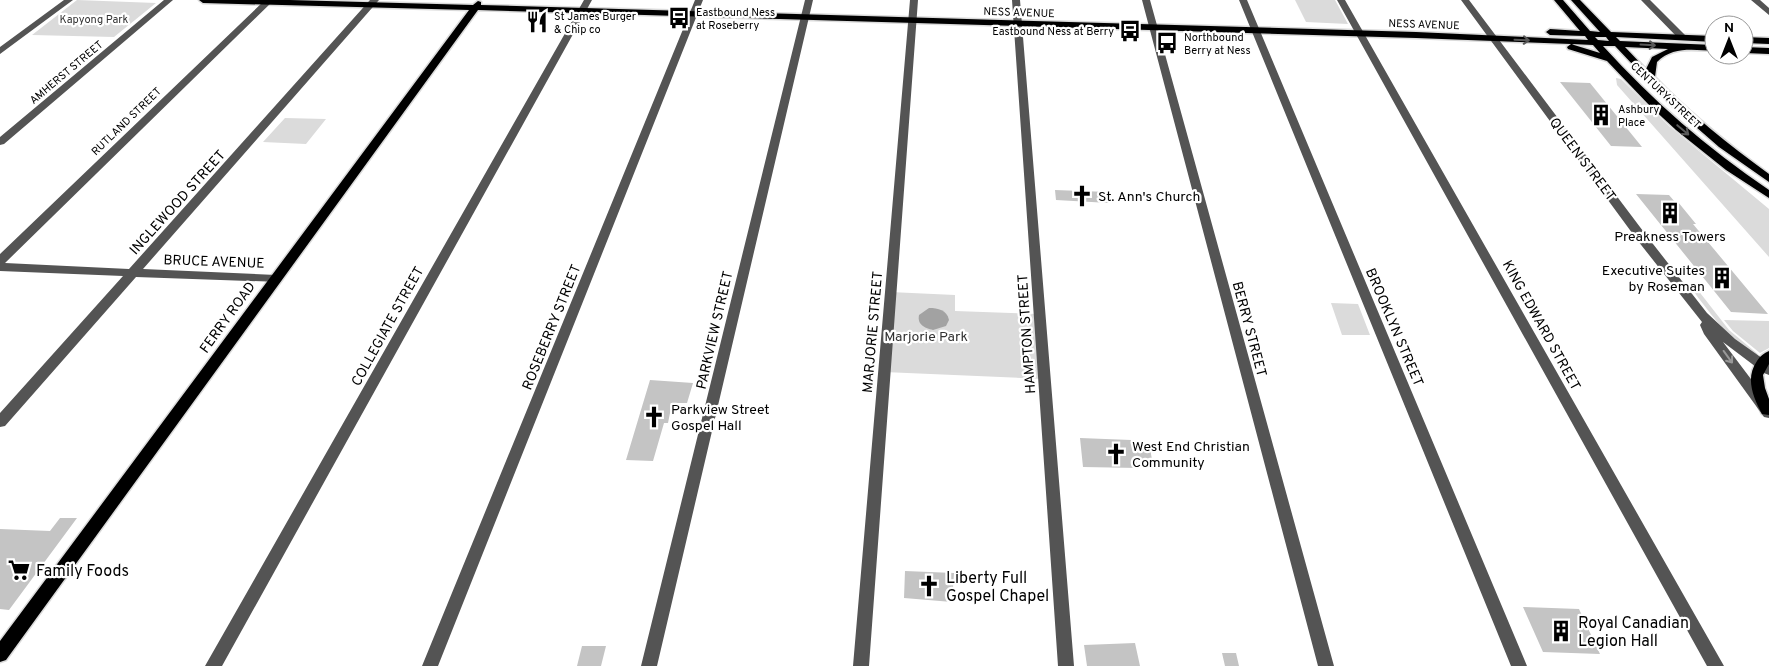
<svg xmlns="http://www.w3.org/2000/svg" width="1769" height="666" viewBox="0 0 1769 666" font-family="Overpass,sans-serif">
<rect width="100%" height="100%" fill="#fff"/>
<path fill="#dbdbdb" d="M77,0L156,3L114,37L32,35Z
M1295,0H1335L1348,24L1306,22Z
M1616,78L1621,79L1669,126L1769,209V257L1617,85Z
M285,118L326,119L306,144L263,142Z
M1689,285H1694L1729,330L1759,355C1737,352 1702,303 1689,285Z
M890,292L955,295V311L1039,314L1044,379L884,372Z
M1331,303L1358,304L1370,335H1342Z
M1724,320L1769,321V348L1760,353L1733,331Z"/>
<path fill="#a2a2a2" d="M929,308C938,308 947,310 949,320L946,326L933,330C925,328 917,325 919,315Z"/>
<path fill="#c4c4c4" d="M1560,82L1590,83L1642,147L1611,146Z
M1055,190L1108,192L1109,203L1056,200Z
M1636,194L1669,195L1675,202H1678L1696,224H1693L1768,314L1731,312Z
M650,380L693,383L687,403H672L668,423H664L653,461L626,460Z
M1080,438L1131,440L1133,448H1150L1152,460H1136L1138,468L1083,467Z
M60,518H77L9,610L0,609V529L50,531Z
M905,571L954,573L952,602L904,598Z
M1523,607L1579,609L1600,654L1543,652Z
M1135,643L1140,666H1087L1084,645Z
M582,646H606L601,666H577Z
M1222,653H1236L1239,666H1225Z"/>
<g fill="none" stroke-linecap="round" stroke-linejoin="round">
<g stroke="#dbdbdb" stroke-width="3">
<path id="major" d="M199,0H290L473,5L478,1L481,2V5L1416,32L1588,40L1585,36L1550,35L1546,32L1550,29L1580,31L1554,0H1563L1590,31L1600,32L1571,0H1580L1611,32L1714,36V42L1616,37L1620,41L1714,45V51C1694,50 1673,46 1657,62L1655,77C1690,114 1728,144 1769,174V182L1719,147L1672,106L1615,46H1603C1653,101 1707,148 1769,190V198L1726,170L1676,130L1650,106L1607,61L1568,49L1567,47L1571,44L1416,38L478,10L6,660L0,662V641L469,10L203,3ZM1595,37H1606L1609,41L1598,40ZM1572,44L1593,45L1600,53L1574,45ZM1625,47L1668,49L1652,57L1646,69Z
M1744,37L1769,38V44L1744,43Z
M1744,47L1769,48V54L1744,53Z
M1769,351V364L1763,375L1765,388L1769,399V415L1762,414C1753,397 1745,378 1757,361C1760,356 1764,353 1769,351Z"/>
</g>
<path fill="#545454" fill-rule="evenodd" d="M64,0H73L0,54V47Z
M164,0H173L4,144L0,145V137Z
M265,0H274L5,263L129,269L370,0H379L143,269L276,275L282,279L280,282L136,277L5,426L0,427V413L123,276L0,271V254Z
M584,0H592L222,666H205Z
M695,0H703L438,666H422Z
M805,0H813L657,666H641Z
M910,0H918L869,666H853Z
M1012,0H1020L1074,666H1058Z
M1142,0H1150L1334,666H1318Z
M1239,0H1247L1527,666H1511Z
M1337,0H1345L1724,666H1707Z
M1461,0H1469L1646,235L1707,313L1735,339L1769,363V375L1764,373L1723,342L1769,403V418L1764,417L1704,334L1700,325L1702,322L1638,241Z
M1641,0H1650L1686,36V40H1680Z
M1751,0H1760L1769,8V15Z"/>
<use href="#major" fill="#000" fill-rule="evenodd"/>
</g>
<defs><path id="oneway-shaft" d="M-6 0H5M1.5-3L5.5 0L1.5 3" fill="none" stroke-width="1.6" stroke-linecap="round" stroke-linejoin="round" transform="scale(1.25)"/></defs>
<g stroke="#595959">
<use href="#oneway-shaft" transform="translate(1522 40) rotate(2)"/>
<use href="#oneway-shaft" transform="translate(1648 45) rotate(3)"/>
<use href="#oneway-shaft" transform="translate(1683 130) rotate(40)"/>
</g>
<use stroke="#989898" href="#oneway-shaft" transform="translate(1728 357) rotate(54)"/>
<defs>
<g id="bus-bare" transform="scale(1.725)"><path d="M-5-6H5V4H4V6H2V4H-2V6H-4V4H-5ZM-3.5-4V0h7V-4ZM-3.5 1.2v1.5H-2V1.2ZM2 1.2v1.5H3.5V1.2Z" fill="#000" stroke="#fff" stroke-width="2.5" paint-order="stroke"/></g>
<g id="restaurant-bare" transform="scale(1.725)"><path d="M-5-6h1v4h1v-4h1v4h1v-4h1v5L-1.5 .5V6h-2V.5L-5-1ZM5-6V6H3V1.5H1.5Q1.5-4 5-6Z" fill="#000" stroke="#fff" stroke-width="2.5" paint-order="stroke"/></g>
<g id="building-bare" transform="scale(1.725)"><path d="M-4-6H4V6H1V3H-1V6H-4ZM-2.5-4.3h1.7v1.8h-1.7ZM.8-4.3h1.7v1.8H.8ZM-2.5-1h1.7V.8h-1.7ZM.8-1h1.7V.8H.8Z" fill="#000" stroke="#fff" stroke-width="2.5" paint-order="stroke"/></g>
<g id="church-bare" transform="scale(1.725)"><path d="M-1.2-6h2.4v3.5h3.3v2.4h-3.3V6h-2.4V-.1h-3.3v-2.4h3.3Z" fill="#000" stroke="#fff" stroke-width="2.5" paint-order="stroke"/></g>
<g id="supermarket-bare" transform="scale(1.725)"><path d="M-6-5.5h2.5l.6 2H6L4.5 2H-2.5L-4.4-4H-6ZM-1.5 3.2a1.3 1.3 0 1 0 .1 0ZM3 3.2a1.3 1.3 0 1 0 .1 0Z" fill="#000" stroke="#fff" stroke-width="2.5" paint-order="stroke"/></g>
</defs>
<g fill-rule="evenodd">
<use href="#bus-bare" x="679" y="18"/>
<use href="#restaurant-bare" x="537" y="22"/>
<use href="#bus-bare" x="1130" y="31"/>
<use href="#bus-bare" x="1167" y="43"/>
<use href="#building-bare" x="1601" y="115"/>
<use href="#church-bare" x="1082" y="196"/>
<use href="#building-bare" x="1670" y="213"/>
<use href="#building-bare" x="1722" y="278"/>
<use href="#church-bare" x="654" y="417"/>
<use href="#church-bare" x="1116" y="454"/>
<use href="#supermarket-bare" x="19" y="570"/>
<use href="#church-bare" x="929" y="586"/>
<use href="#building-bare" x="1561" y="631"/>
</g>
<g text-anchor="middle" stroke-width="4.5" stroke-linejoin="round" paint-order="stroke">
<g font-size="11" fill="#000" stroke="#fff" text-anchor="start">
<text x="696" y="16">Eastbound Ness<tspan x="696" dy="13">at Roseberry</tspan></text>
<text x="554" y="20">St James Burger<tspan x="554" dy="13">&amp; Chip co</tspan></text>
<text x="1114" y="35" text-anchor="end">Eastbound Ness at Berry</text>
<text x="1184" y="41">Northbound<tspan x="1184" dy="13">Berry at Ness</tspan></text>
<text x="1618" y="113">Ashbury<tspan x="1618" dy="13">Place</tspan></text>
</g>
<g font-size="11" fill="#000" stroke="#fff">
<text transform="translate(1019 12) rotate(2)" y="4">NESS AVENUE</text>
<text transform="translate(1424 24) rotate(2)" y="4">NESS AVENUE</text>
<text transform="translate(66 72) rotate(-40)" y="4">AMHERST STREET</text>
<text transform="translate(1666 95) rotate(43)" y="4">CENTURY STREET</text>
<text transform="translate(126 121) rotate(-44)" y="4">RUTLAND STREET</text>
</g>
<g font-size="11" fill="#323232" stroke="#fff">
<text x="94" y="23">Kapyong Park</text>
</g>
<g font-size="14" fill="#000" stroke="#fff">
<text transform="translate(1583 159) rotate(53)" y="5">QUEEN STREET</text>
<text transform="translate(177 202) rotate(-48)" y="5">INGLEWOOD STREET</text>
<text transform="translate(214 261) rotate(2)" y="5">BRUCE AVENUE</text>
<text transform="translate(227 317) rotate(-54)" y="5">FERRY ROAD</text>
<text transform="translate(1542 325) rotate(61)" y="5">KING EDWARD STREET</text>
<text transform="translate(387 326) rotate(-61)" y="5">COLLEGIATE STREET</text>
<text transform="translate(551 327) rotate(-68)" y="5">ROSEBERRY STREET</text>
<text transform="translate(1395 327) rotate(67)" y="5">BROOKLYN STREET</text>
<text transform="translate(1250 329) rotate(75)" y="5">BERRY STREET</text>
<text transform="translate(714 330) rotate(-77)" y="5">PARKVIEW STREET</text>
<text transform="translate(872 332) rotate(-85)" y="5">MARJORIE STREET</text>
<text transform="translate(1026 334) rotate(-94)" y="5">HAMPTON STREET</text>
</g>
<g font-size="14" fill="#000" stroke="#fff" text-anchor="start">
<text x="1098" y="201">St. Ann's Church</text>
<text x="1670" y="241" text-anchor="middle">Preakness Towers</text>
<text x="1705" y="275" text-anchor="end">Executive Suites<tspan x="1705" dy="16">by Roseman</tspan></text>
<text x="671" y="414">Parkview Street<tspan x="671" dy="16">Gospel Hall</tspan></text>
<text x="1132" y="451">West End Christian<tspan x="1132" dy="16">Community</tspan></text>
</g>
<g font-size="14" fill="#323232" stroke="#fff">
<text x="926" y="341">Marjorie Park</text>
</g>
<g font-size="16" fill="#000" stroke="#fff" text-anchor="start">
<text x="36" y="576">Family Foods</text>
<text x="946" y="583">Liberty Full<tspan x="946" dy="18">Gospel Chapel</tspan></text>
<text x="1578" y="628">Royal Canadian<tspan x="1578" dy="18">Legion Hall</tspan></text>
</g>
</g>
<g transform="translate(1729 40)"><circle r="24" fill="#ffffff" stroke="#999999"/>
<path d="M0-4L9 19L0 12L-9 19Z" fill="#000000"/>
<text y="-8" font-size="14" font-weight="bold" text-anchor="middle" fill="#000000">N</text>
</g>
</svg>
